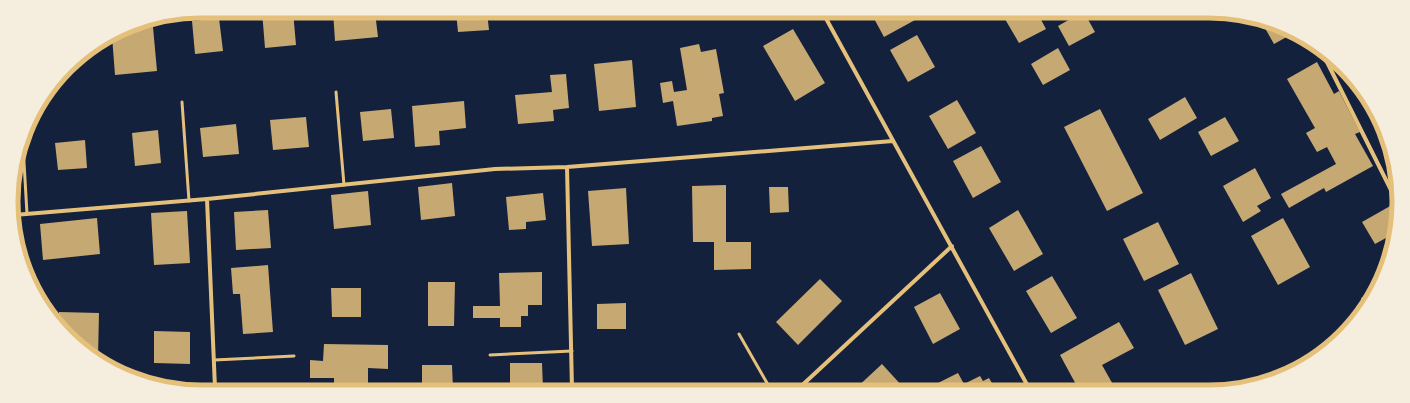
<svg xmlns="http://www.w3.org/2000/svg" width="1410" height="403" viewBox="0 0 1410 403" font-family="'Golos Text',sans-serif">
<rect width="100%" height="100%" fill="#14213d"/>
<path fill="#c6a872" d="M262,11H293L296,45L265,48Z
M333,11L375,12L378,37L335,41Z
M456,12H487L489,30L458,32Z
M871,13L926,14L884,37Z
M1002,14H1038L1046,29L1019,43Z
M1079,14H1085L1095,32L1069,46L1058,26Z
M219,18L223,51L195,54L192,21Z
M1261,21L1290,33L1292,34L1274,44Z
M153,27L157,71L115,75L112,36L121,30Z
M793,29L825,83L795,101L763,46Z
M917,35L935,67L908,82L890,50Z
M699,44L701,52L716,49L724,93L719,94L723,116L712,118V121L677,126L673,101L663,103L660,83L672,81L674,92L687,90L680,48Z
M1058,48L1070,70L1043,85L1031,64Z
M632,60L636,107L599,111L594,64Z
M1317,62L1334,94L1339,91L1360,132L1355,134L1373,166L1326,192L1324,188L1289,208L1281,194L1336,164L1327,147L1317,152L1306,133L1315,128L1287,79Z
M566,74L569,108L553,110L554,121L518,124L515,95L552,92L550,75Z
M1185,97L1197,118L1160,140L1148,119Z
M957,100L976,133L948,149L929,116Z
M464,101L466,128L439,131L440,145L415,147L412,106Z
M391,109L394,138L363,141L360,112Z
M1100,109L1143,193L1107,211L1064,127Z
M306,117L309,147L273,150L270,120Z
M1225,117L1239,141L1211,156L1198,132Z
M236,124L239,154L203,157L200,128Z
M158,130L161,163L135,166L132,133Z
M85,140L87,168L58,170L55,143Z
M981,146L1001,182L973,198L953,161Z
M1255,168L1271,198L1257,206L1261,211L1243,222L1223,186Z
M452,183L455,216L421,220L418,187Z
M726,185V242H751V269L714,270V242H693L692,186Z
M769,187H788L789,212L770,213Z
M626,188L629,244L592,246L588,191Z
M368,191L371,225L334,229L331,195Z
M543,193L546,220L526,222V229L509,230L506,197Z
M1392,205L1395,210V233L1375,244L1362,222Z
M268,210L271,248L236,250L234,212Z
M1018,210L1043,254L1014,271L989,228Z
M187,211L190,263L154,265L151,213Z
M97,218L100,254L43,260L40,224Z
M1283,218L1310,267L1278,285L1251,236Z
M1158,222L1179,264L1144,281L1123,239Z
M268,265L273,332L243,334L240,294H233L231,268Z
M542,272V305H528V316H521V327H500V318H473V306H500L499,273Z
M1191,273L1218,329L1185,345L1158,290Z
M1052,276L1077,318L1051,333L1026,291Z
M820,279L842,301L798,345L776,322Z
M428,282H455L454,326H428Z
M331,288H361V317H332Z
M1377,289L1365,306L1361,298Z
M940,293L960,329L933,344L914,307Z
M626,303V329H597V304Z
M59,312L99,313L98,357H95L59,325Z
M1119,322L1134,348L1102,365L1115,388L1112,390H1079L1060,355Z
M154,331L190,332V364L154,363Z
M324,344L388,345V369L368,368V389H334V378H310V360L323,361Z
M1329,345V346L1318,355L1316,352Z
M510,363H542L543,389H510Z
M882,364L903,387L900,390H854Z
M422,365H452L453,389H422Z
M1291,366L1294,371L1293,372L1266,381Z
M958,373L964,384L980,376L983,381L989,378L996,390H924Z
M247,387H285V389H247Z"/>
<g fill="none" stroke-linecap="round" stroke-linejoin="round">
<path stroke="#e5c07b" stroke-width="3" d="M336,92L344,185
M182,102L189,201
M23,145L27,214
M739,334L771,390
M490,355L572,351
M214,360L294,356"/>
<path stroke="#e5c07b" stroke-width="4" d="M823,13L1030,390
M1321,50L1395,198
M567,167L572,389
M207,199L215,388
M14,215L207,199L495,169L567,167L893,141
M797,390L952,246"/>
</g>
<path d="M0 0H1410V403H0ZM201 18H1209A183 183 0 0 1 1392 201V202A183 183 0 0 1 1209 385H201A183 183 0 0 1 18 202V201A183 183 0 0 1 201 18Z" fill="#f5edde" fill-rule="evenodd"/>
<path fill="none" stroke="#e5c07b" stroke-width="5" d="M201 18H1209A183 183 0 0 1 1392 201V202A183 183 0 0 1 1209 385H201A183 183 0 0 1 18 202V201A183 183 0 0 1 201 18Z"/>
</svg>
